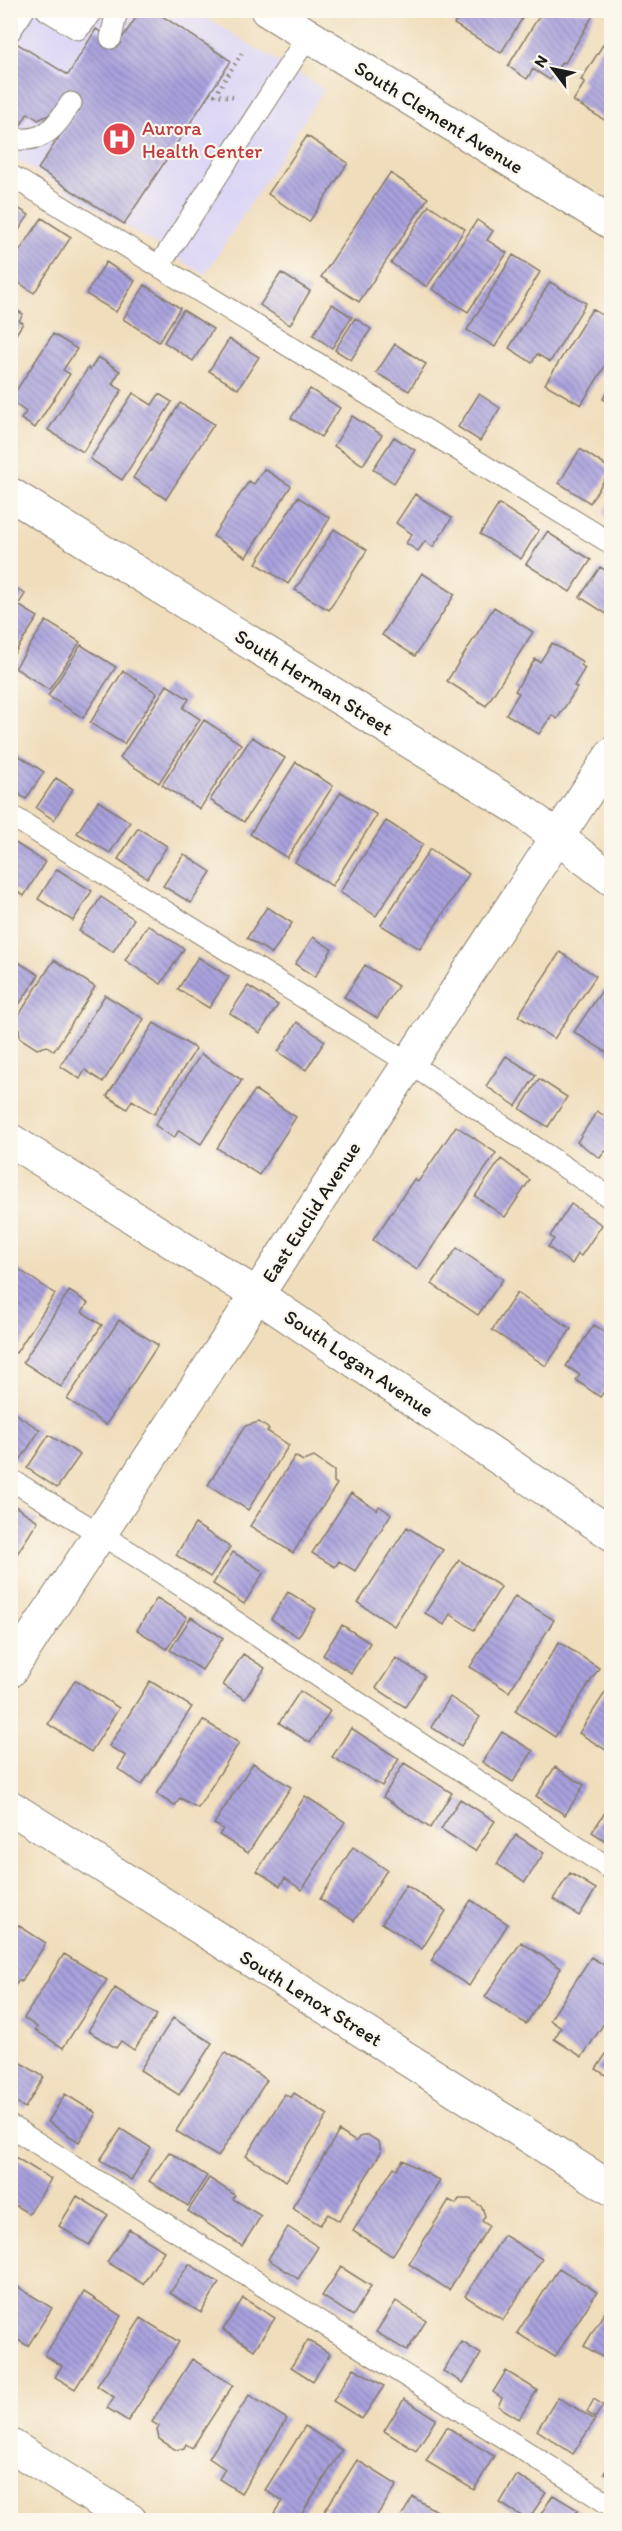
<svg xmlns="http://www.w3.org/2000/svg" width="622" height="2531" viewBox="0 0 622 2531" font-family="Itim,sans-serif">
<defs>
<pattern id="building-back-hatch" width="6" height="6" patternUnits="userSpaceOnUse" patternTransform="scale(1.5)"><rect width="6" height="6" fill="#a9a1dd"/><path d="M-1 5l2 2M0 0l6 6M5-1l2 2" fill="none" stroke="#8982b2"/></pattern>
</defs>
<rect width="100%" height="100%" fill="#fbf7ec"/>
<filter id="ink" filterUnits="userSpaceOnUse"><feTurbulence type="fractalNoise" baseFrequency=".0167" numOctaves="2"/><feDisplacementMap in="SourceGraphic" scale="12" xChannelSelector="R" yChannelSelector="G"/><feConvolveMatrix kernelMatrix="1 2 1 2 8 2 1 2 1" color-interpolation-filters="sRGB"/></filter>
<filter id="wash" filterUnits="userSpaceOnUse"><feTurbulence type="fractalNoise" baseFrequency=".008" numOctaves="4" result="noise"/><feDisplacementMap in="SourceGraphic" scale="24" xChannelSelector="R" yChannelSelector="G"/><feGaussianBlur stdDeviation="1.35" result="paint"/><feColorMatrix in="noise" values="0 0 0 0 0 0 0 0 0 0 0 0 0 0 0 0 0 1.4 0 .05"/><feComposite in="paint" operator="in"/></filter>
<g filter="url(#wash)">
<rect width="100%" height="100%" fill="#f0ddbb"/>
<path fill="#dcd6f6" d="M10,11H195L324,89L205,275L11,156Z"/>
<g id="blocks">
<path fill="url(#building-back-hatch)" d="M141,10H153L231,61L124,224L38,169L78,108L53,113L38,120L28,113L20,126L10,120V44L13,41L68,75L96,29L119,43Z
M463,10H520L525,14L501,53L454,24Z
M543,10L595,12L565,63L562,62L550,80L533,69L527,79L508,66Z
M609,35L612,37L611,124L573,101L585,82L581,80Z
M307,136L348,163L309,222L268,194Z
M390,173L428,198L359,302L321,277Z
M10,203L29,215L10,243Z
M429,205L465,229L427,287L391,263Z
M42,218L71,237L34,293L12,278L17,270L10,265Z
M477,220L493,231L487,240L507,253L468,312L432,289Z
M513,255L540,272L495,347L467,330Z
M106,262L135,281L116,312L86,294Z
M281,273L310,291L290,325L260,305Z
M550,282L586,303L550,362L537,354L532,363L509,348Z
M145,285L180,308L159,342L123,319Z
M332,304L352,317L332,348L313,335Z
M10,306L23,314L19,321L23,323L10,344Z
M592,309L612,321V355L581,405L545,384Z
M183,310L213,329L193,361L164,342Z
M355,318L371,329L351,360L335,350Z
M53,334L77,349L63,370L70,374L35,428L21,419L26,412L10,400Z
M229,339L259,357L238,389L209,371Z
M395,344L426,364L409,391L376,373Z
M98,357L120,371L112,384L122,390L83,452L48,430L88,368L90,370Z
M612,384V404L603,399Z
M310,389L340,408L321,437L291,418Z
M133,393L152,405L159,394L172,402L122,480L90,459Z
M479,394L500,408L480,441L458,427Z
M180,403L214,424L166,499L133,478Z
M352,416L382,435L363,465L334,446Z
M394,437L415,450L394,483L373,469Z
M580,449L611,469L590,503L559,483Z
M264,469L291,486L246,557L213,536L249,481L254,484Z
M415,494L452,518L433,547L425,541L418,551L406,543L412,534L396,523Z
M298,497L330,518L288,584L256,563Z
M612,500V518L603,513Z
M499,504L539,530L521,559L480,534Z
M334,529L367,550L329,610L295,590Z
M547,532L591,560L570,592L526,564Z
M600,567L612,574V609L608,615L580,597Z
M422,573L455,594L415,656L382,635Z
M10,584L25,594L18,605L38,617L10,660Z
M494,607L533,632L486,706L447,681Z
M46,621L80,642L49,690L15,668Z
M552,643L583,662L581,665L585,668L574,686L577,688L557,719L552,715L539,734L506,714L519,693L515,691L535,659L540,662Z
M81,645L116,667L83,718L48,696Z
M123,671L157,693L124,744L90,723Z
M167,685L189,699L183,708L200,719L159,783L120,758Z
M204,720L241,744L200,809L162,785Z
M252,737L285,758L244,822L210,800Z
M12,751L44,772L26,799L10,789Z
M296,762L333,786L287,858L250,834Z
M56,778L73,789L54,820L36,808Z
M341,792L377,815L332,886L295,862Z
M98,801L130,822L110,853L77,833Z
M386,821L423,844L376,916L340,892Z
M138,828L167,846L147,878L118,859Z
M14,842L45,862L24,896L10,887V847Z
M430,849L469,874L420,949L381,925Z
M184,854L211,872L191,903L163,886Z
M57,869L92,891L73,921L38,899Z
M101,897L134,919L113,952L79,931Z
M267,907L292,923L272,954L247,938Z
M148,925L184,949L161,984L125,960Z
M313,937L332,949L315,977L295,964Z
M560,952L596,976L554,1039L518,1016Z
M10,957L39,975L10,1018Z
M198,957L229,977L209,1008L178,989Z
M54,960L95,987L54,1051L47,1046L37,1049L20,1038L19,1028L13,1024Z
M365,965L398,986L377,1018L344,997Z
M248,986L278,1005L260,1033L230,1013Z
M603,989L612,995V1056L574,1032Z
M105,995L144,1019L103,1082L85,1070L80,1079L60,1066Z
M297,1022L325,1041L306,1070L278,1052Z
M154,1023L196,1049L154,1114L132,1100L127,1109L107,1096Z
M201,1054L242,1080L201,1144L179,1130L174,1138L155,1125Z
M506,1056L536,1075L516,1106L486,1086Z
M539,1079L567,1097L548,1127L520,1109Z
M255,1090L296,1117L259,1175L217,1148Z
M597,1111L612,1121V1152L610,1154L605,1151L600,1158L577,1142Z
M456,1126L496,1153L417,1270L373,1240L414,1179L418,1182Z
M501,1159L530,1180L505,1217L475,1196Z
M571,1204L602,1225L581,1256L578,1254L572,1264L548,1247L554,1239L550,1236Z
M457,1248L503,1279L478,1315L432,1284Z
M17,1268L55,1294L16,1353L10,1349V1278Z
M69,1291L88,1303L82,1312L102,1325L61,1387L23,1362Z
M517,1293L571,1329L546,1366L492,1330Z
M119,1320L158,1345L106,1425L67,1399Z
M594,1325L612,1336V1381L600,1397L576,1380L580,1375L566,1366Z
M10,1410L40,1430L19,1462L10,1456Z
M259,1422L269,1429L267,1431L289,1445L248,1510L208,1485L245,1426Z
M49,1435L80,1455L57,1488L27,1468Z
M295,1456L303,1461L314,1457L334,1471V1482L337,1484L293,1553L250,1526Z
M351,1493L377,1510L379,1506L391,1514L355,1571L339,1561L335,1567L312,1553Z
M10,1503L38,1521L17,1554L10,1550Z
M195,1524L230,1547L210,1577L176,1555Z
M407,1527L443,1550L394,1626L358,1603Z
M233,1552L264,1572L244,1604L213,1584Z
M459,1560L501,1587L474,1630L450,1614L444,1625L425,1613Z
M288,1592L316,1609L298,1637L271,1619Z
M515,1596L554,1620L509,1692L470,1667Z
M157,1598L187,1617L167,1649L137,1630Z
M191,1617L223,1638L202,1670L170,1650Z
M342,1625L370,1643L351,1673L323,1655Z
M559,1642L599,1668L555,1737L515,1711Z
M243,1654L265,1668L245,1699L223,1685Z
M396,1658L425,1676L405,1707L376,1688Z
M75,1680L119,1708L91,1752L48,1724Z
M150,1681L192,1707L142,1785L118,1769L126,1756L109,1746Z
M612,1682V1754L579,1733Z
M300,1691L330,1711L310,1743L279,1723Z
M450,1697L480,1717L461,1746L431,1727Z
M203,1720L239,1743L198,1808L180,1798L175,1806L156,1794Z
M351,1728L399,1759L382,1786L332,1757Z
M502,1732L533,1751L513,1782L482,1762Z
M253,1763L291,1787L248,1853L219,1835L223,1829L214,1824Z
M404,1763L452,1793L430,1828L383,1797Z
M555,1767L584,1785L565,1815L536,1796Z
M305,1796L345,1822L302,1890L285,1878L280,1886L257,1871Z
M460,1799L495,1821L475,1851L441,1829Z
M612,1802V1845L592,1832Z
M516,1835L544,1853L525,1882L497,1864Z
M353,1847L387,1870L354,1921L320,1899Z
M570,1873L596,1889L579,1916L553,1899Z
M406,1885L446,1911L422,1949L382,1923Z
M471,1900L508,1924L469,1986L431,1961Z
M10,1920L46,1943L21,1982L19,1980L10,1993Z
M612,1924V1940L604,1935Z
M521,1942L561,1968L526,2024L485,1997Z
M64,1954L107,1980L63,2048L35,2030L37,2027L24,2018Z
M591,1957L612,1970V2011L582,2057L554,2039L561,2028L550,2020Z
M115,1988L157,2015L134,2050L121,2041L116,2048L88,2031Z
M173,2018L212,2043L179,2095L140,2070Z
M612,2045V2079L596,2069Z
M225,2053L267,2080L218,2157L176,2131Z
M10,2056L44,2077L25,2108L10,2099Z
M294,2093L328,2115L286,2181L246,2156L285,2094L291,2098Z
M65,2094L96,2113L79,2142L48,2122Z
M121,2129L151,2148L131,2180L100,2160Z
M339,2131L356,2142L359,2137L368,2135L379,2142L381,2152L339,2221L328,2214L320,2225L292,2208Z
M169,2152L207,2176L188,2206L149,2181Z
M10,2154L51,2179L29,2214L10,2202Z
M403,2160L440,2181L392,2256L353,2231L394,2167L397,2169Z
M209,2178L235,2195L233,2199L261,2216L242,2246L188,2211Z
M77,2196L108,2215L89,2245L59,2226Z
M459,2199H470L482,2207L485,2216L482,2221L489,2226L449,2290L409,2264L449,2200L456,2204Z
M288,2227L318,2247L298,2279L268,2259Z
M129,2229L164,2251L143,2284L107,2262Z
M504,2235L542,2259L503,2320L465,2296Z
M189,2264L219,2283L201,2313L170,2293Z
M341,2267L371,2286L353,2316L322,2296Z
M559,2268L597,2292L555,2357L517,2333Z
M10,2282L52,2308L28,2346L10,2335Z
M84,2292L121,2316L75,2389L55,2377L62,2366L45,2355Z
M243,2298L275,2318L254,2350L223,2330Z
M396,2301L426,2321L407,2351L376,2332Z
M607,2308L612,2311V2363L584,2346Z
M141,2318L179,2342L128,2421L107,2408L114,2397L97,2386Z
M308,2340L330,2354L313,2381L291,2367Z
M462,2342L481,2354L463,2383L443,2371Z
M192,2359L233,2385L192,2448L186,2444L184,2448L176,2450L159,2439L157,2430L159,2426L152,2422Z
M354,2368L384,2386L362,2419L333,2401Z
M506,2371L537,2390L519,2419L498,2406L502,2398L493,2392Z
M249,2395L287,2419L241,2493L219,2479L225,2469L209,2458Z
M558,2397L595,2420L573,2454L537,2430Z
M404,2399L436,2419L416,2451L384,2431Z
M594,2399L603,2405L595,2418L587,2412Z
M305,2426L342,2450L298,2520H285L274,2513L282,2501L265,2490Z
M447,2427L494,2456L474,2490L426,2461Z
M357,2460L397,2485L374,2520H319Z
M612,2462V2477L604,2473Z
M517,2475L546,2493L528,2520L500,2503Z
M553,2495L578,2510L572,2520H537Z
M413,2497L451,2520H399Z
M581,2513L593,2520H576Z"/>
</g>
</g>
<g filter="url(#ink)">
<use href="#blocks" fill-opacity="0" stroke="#867c6c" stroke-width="1.5"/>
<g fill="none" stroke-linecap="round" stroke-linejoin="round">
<g stroke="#867c6c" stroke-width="23">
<path id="lane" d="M47,10L78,29L94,10
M10,31L24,10
M111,38L117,10
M10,138C44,144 54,129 71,103
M10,175L612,544
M159,266L308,36
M10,815L409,1063L612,1199
M10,1479L136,1556L612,1870
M10,2126L612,2506"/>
</g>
<g stroke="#867c6c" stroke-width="35">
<path id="street" d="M10,494L524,812L612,879
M10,1140L257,1295L612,1534
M10,1671L612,754
M10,1807L612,2189
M10,2445L130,2520"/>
</g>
<g stroke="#867c6c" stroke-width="35">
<path id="secondary" d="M267,10L612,223"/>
</g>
<path stroke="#867c6c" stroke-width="4" stroke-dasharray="1.5 4.5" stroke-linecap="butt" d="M233,97L215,95L242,53"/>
<use href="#lane" stroke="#fff" stroke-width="21"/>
<use href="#street" stroke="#fff" stroke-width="33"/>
<use href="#secondary" stroke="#fff" stroke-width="33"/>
</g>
</g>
<defs>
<g id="hospital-disc" transform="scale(1.725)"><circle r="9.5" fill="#e0444e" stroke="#fbf7ec"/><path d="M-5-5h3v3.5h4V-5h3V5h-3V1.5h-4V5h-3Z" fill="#fff"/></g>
</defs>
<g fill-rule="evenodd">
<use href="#hospital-disc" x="119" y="139"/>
</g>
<g text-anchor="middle" stroke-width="4.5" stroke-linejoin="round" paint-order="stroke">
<g font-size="20" fill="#1c1c1c" stroke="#fbf7ec">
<text transform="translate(439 117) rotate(32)" y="7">South Clement Avenue</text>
<text transform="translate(314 682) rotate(32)" y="7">South Herman Street</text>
<text transform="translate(311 1212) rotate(-57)" y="7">East Euclid Avenue</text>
<text transform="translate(359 1363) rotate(34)" y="7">South Logan Avenue</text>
<text transform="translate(311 1998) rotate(32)" y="7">South Lenox Street</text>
</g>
<g font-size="20" fill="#be3a42" stroke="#fbf7ec" text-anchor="start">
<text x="142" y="135">Aurora<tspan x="142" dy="23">Health Center</tspan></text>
</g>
</g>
<rect width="622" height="2531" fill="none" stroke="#fbf7ec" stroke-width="36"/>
<g transform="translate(553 69) rotate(302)" stroke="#fbf7ec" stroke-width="4.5" paint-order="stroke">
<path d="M0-4.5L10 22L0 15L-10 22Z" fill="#1c1c1c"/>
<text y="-9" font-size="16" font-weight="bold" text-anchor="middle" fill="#1c1c1c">N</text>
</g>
</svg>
